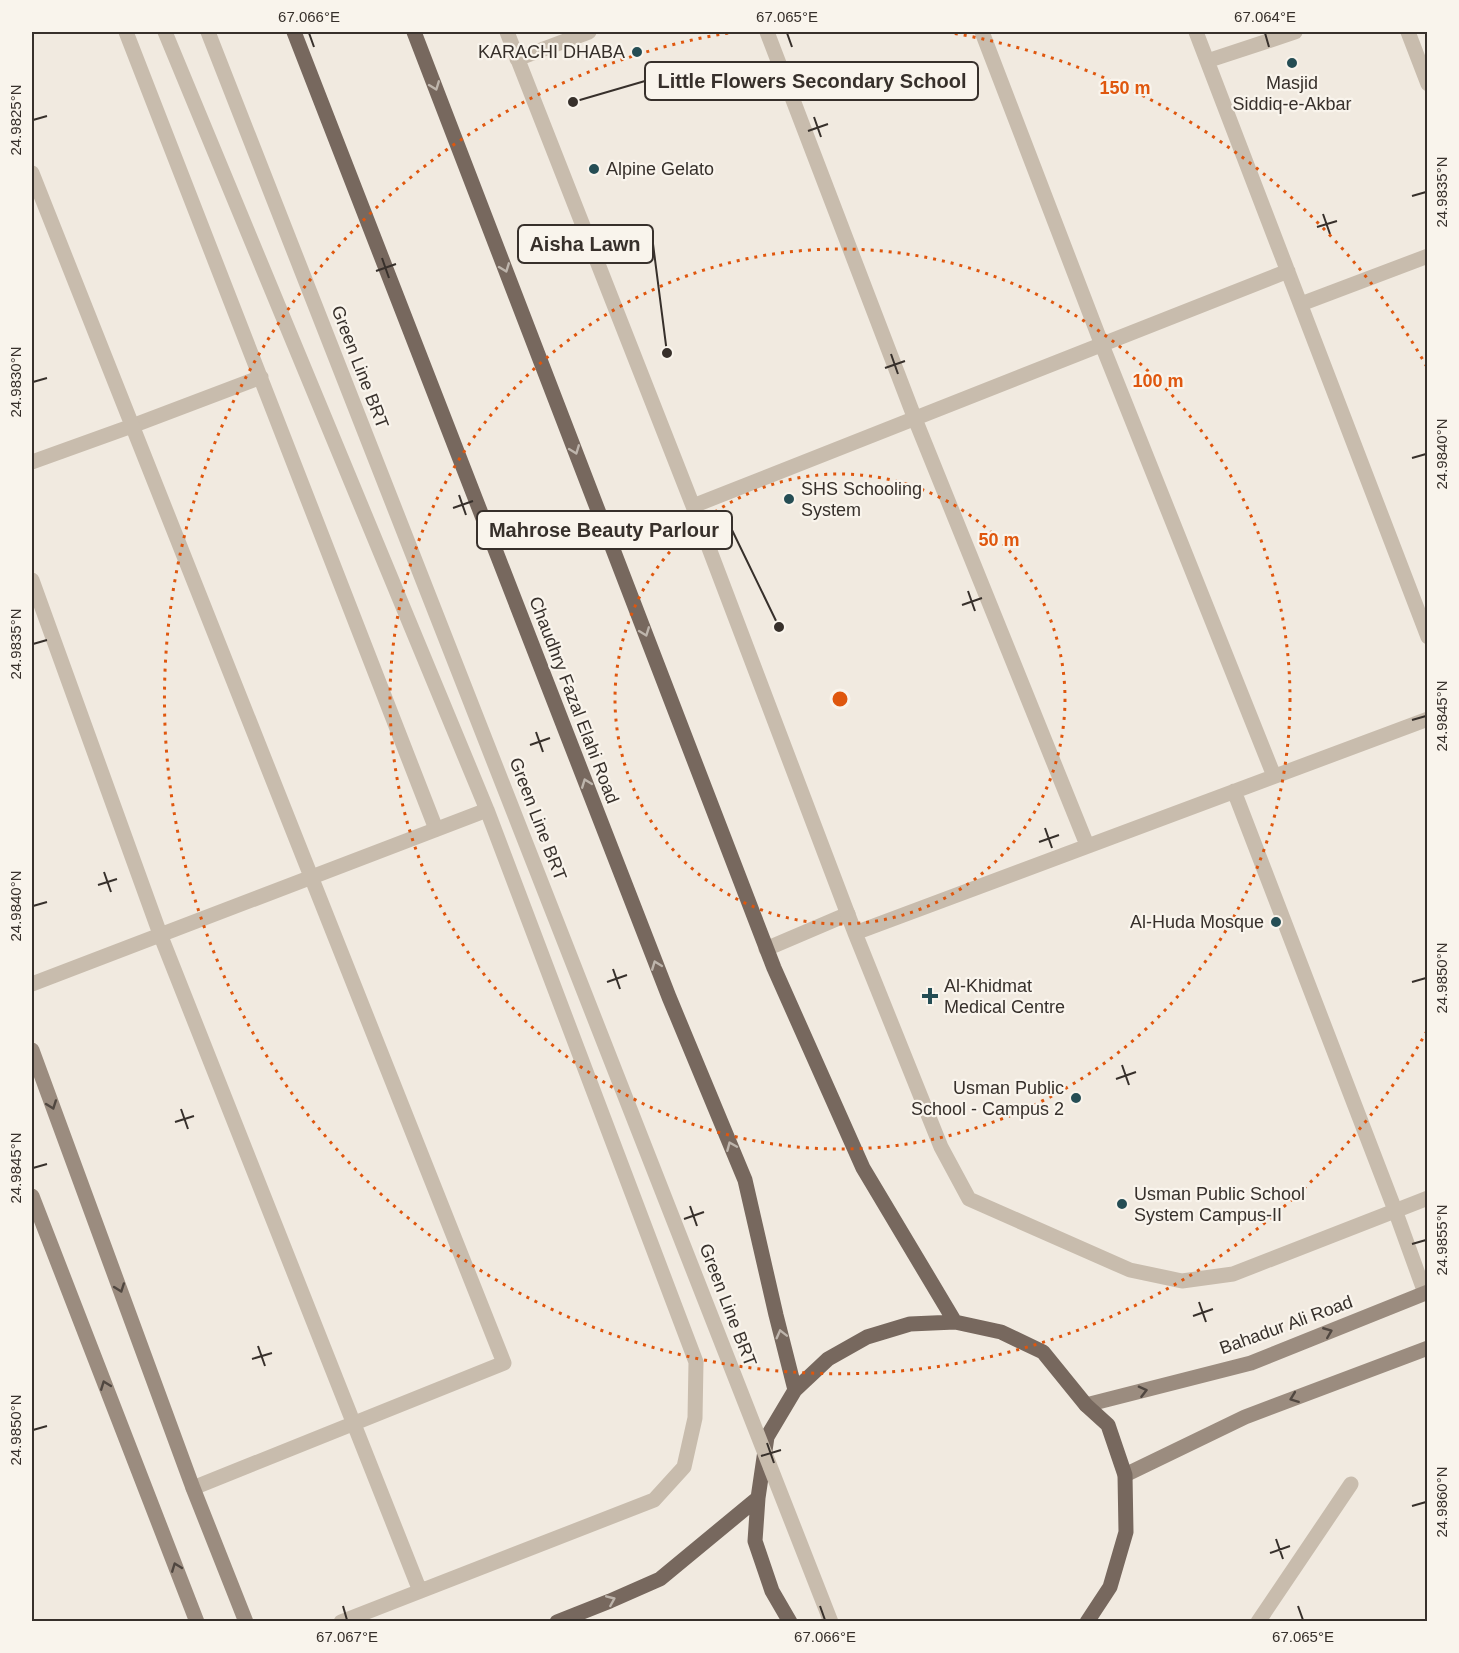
<svg xmlns="http://www.w3.org/2000/svg" width="1459" height="1653" viewBox="0 0 1459 1653" font-family="Arial,sans-serif">
<rect width="100%" height="100%" fill="#f1eae0"/>
<g fill="none" stroke-linecap="round" stroke-linejoin="round">
<path stroke="#c8bcad" stroke-width="15" d="M126,32L436,829
M132,426L261,377
M766,949L848,914
M1258,1622L1351,1484"/>
<path stroke="#c8bcad" stroke-width="15" d="M165,32L487,810L696,1362L695,1418L684,1467L654,1500L341,1622
M507,32L693,506L855,933L941,1147L969,1199L1130,1270L1182,1281L1233,1274L1428,1198
M767,32L915,419L1087,845
M982,32L1102,345L1274,776
M1196,32L1428,637
M1408,32L1428,84
M517,59L589,32
M1207,61L1295,32
M32,173L504,1363L193,1488
M1301,304L1428,256
M32,462L132,426
M693,506L1288,271
M32,580L160,934L420,1591
M1234,791L1395,1210L1425,1293
M855,933L1428,719
M32,984L487,810"/>
<path stroke="#9b8c7f" stroke-width="15" d="M32,1050L193,1488L246,1622
M32,1196L197,1622
M1086,1405L1251,1363L1428,1292
M1125,1475L1245,1417L1428,1348"/>
<path stroke="#77685e" stroke-width="15" d="M294,32L669,997L745,1180L776,1315L795,1390
M414,32L774,968L863,1168L955,1322
M557,1622L610,1601L660,1579L758,1498
M790,1622L772,1591L755,1541L758,1498L767,1437L795,1390L828,1359L867,1337L910,1324L955,1322L1001,1332L1043,1352L1086,1405L1108,1425L1125,1475L1126,1532L1110,1587L1087,1622"/>
<path stroke="#c8bcad" stroke-width="15" d="M208,32L831,1622"/>
</g>
<defs><path id="oneway-chevron" d="M-2-3.5L2.5 0L-2 3.5" fill="none" stroke-width="1.6" stroke-linecap="round" stroke-linejoin="round" transform="scale(1.5)"/></defs>
<g stroke="#beb5ac">
<use href="#oneway-chevron" transform="translate(435 86) rotate(69)"/>
<use href="#oneway-chevron" transform="translate(505 268) rotate(69)"/>
<use href="#oneway-chevron" transform="translate(575 450) rotate(69)"/>
<use href="#oneway-chevron" transform="translate(645 632) rotate(69)"/>
<use href="#oneway-chevron" transform="translate(586 783) rotate(-111)"/>
<use href="#oneway-chevron" transform="translate(656 965) rotate(-111)"/>
<use href="#oneway-chevron" transform="translate(731 1146) rotate(-113)"/>
<use href="#oneway-chevron" transform="translate(781 1334) rotate(-104)"/>
<use href="#oneway-chevron" transform="translate(611 1600) rotate(-23)"/>
</g>
<g stroke="#504740">
<use href="#oneway-chevron" transform="translate(52 1105) rotate(70)"/>
<use href="#oneway-chevron" transform="translate(120 1288) rotate(70)"/>
<use href="#oneway-chevron" transform="translate(1328 1332) rotate(-22)"/>
<use href="#oneway-chevron" transform="translate(105 1385) rotate(-111)"/>
<use href="#oneway-chevron" transform="translate(1143 1391) rotate(-14)"/>
<use href="#oneway-chevron" transform="translate(1294 1398) rotate(159)"/>
<use href="#oneway-chevron" transform="translate(176 1567) rotate(-111)"/>
</g>
<path fill="none" stroke="#37302b" stroke-width="2" d="M309,33L314,47M787,33L792,47M1265,33L1269,47M814,117L821,137M33,120L47,116M808,131L828,124M1412,196L1426,192M1323,214L1330,234M1317,227L1337,221M382,258L389,278M376,271L396,264M891,354L898,374M885,368L905,361M33,382L47,378M1412,458L1426,454M459,495L466,515M453,508L473,501M968,591L975,611M962,605L982,598M33,644L47,640M1412,720L1426,716M536,732L543,752M530,745L550,738M1045,828L1052,848M1039,842L1059,835M104,872L111,892M98,885L117,879M33,906L47,902M613,969L620,989M607,982L627,975M1412,982L1426,978M1122,1065L1129,1085M1116,1079L1136,1072M181,1109L188,1129M175,1122L194,1116M33,1168L47,1164M690,1206L697,1226M684,1219L704,1212M1412,1244L1426,1240M1199,1302L1206,1322M1193,1316L1213,1309M258,1346L265,1366M252,1359L272,1353M33,1430L47,1426M767,1443L774,1463M761,1456L781,1450M1412,1506L1426,1502M1276,1539L1283,1559M1270,1553L1290,1546M343,1606L347,1620M820,1606L825,1620M1298,1606L1303,1620"/>
<g fill="none" stroke="#df570e" stroke-width="3" stroke-dasharray="3 6">
<circle cx="840" cy="699" r="225"/>
<circle cx="840" cy="699" r="450"/>
<path d="M1427 1031A675 675 0 1 1 734 32M946 32A675 675 0 0 1 1427 367"/>
</g>
<g fill="#254d54" stroke="#f9f4ec" stroke-width="2">
<circle cx="637" cy="52" r="6"/>
<circle cx="1292" cy="63" r="6"/>
<circle cx="594" cy="169" r="6"/>
<circle cx="789" cy="499" r="6"/>
<circle cx="1276" cy="922" r="6"/>
<path d="M927 987h6v6h6v6h-6v6h-6v-6h-6v-6h6z"/>
<circle cx="1076" cy="1098" r="6"/>
<circle cx="1122" cy="1204" r="6"/>
</g>
<g text-anchor="middle" stroke-width="4.5" stroke-linejoin="round" paint-order="stroke">
<g font-size="18" fill="#37302b" stroke="#f9f4ec" text-anchor="start">
<text x="625" y="58" text-anchor="end">KARACHI DHABA</text>
<text x="1292" y="89" text-anchor="middle">Masjid<tspan x="1292" dy="21">Siddiq-e-Akbar</tspan></text>
<text x="606" y="175">Alpine Gelato</text>
<text x="801" y="495">SHS Schooling<tspan x="801" dy="21">System</tspan></text>
<text x="1264" y="928" text-anchor="end">Al-Huda Mosque</text>
<text x="944" y="992">Al-Khidmat<tspan x="944" dy="21">Medical Centre</tspan></text>
<text x="1064" y="1094" text-anchor="end">Usman Public<tspan x="1064" dy="21">School - Campus 2</tspan></text>
<text x="1134" y="1200">Usman Public School<tspan x="1134" dy="21">System Campus-II</tspan></text>
</g>
<g font-size="18" fill="#37302b" stroke="#f9f4ec">
<text transform="translate(360 367) rotate(69)" y="6">Green Line BRT</text>
<text transform="translate(574 700) rotate(69)" y="6">Chaudhry Fazal Elahi Road</text>
<text transform="translate(538 819) rotate(69)" y="6">Green Line BRT</text>
<text transform="translate(728 1305) rotate(69)" y="6">Green Line BRT</text>
<text transform="translate(1286 1325) rotate(-20)" y="6">Bahadur Ali Road</text>
</g>
</g>
<circle cx="840" cy="699" r="9" fill="#df570e" stroke="#f9f4ec" stroke-width="3"/>
<g font-size="18" text-anchor="middle" font-weight="bold" fill="#df570e" stroke="#f9f4ec" stroke-width="4.5" stroke-linejoin="round" paint-order="stroke">
<text x="1125" y="94">150 m</text>
<text x="1158" y="387">100 m</text>
<text x="999" y="546">50 m</text>
</g>
<path fill="none" stroke="#37302b" stroke-width="2" d="M573 102L645 81M667 353L653 244M779 627L732 530"/>
<g fill="#37302b" stroke="#f9f4ec" stroke-width="2">
<circle cx="573" cy="102" r="6"/>
<circle cx="667" cy="353" r="6"/>
<circle cx="779" cy="627" r="6"/>
</g>
<g fill="#f9f4ec" stroke="#37302b" stroke-width="2">
<rect x="645" y="62" width="333" height="38" rx="6"/>
<rect x="518" y="225" width="135" height="38" rx="6"/>
<rect x="477" y="511" width="255" height="38" rx="6"/>
</g>
<g font-size="20" text-anchor="middle" font-weight="bold" fill="#37302b">
<text x="812" y="88">Little Flowers Secondary School</text>
<text x="585" y="251">Aisha Lawn</text>
<text x="604" y="537">Mahrose Beauty Parlour</text>
</g>
<rect width="1459" height="1653" fill="none" stroke="#f9f4ec" stroke-width="66"/>
<rect x="33" y="33" width="1393" height="1587" fill="none" stroke="#37302b" stroke-width="2"/>
<g font-size="15" text-anchor="middle" fill="#37302b">
<text x="309" y="22">67.066°E</text>
<text x="787" y="22">67.065°E</text>
<text x="1265" y="22">67.064°E</text>
<text transform="translate(16 120) rotate(-90)" y="5">24.9825°N</text>
<text transform="translate(1442 192) rotate(-90)" y="5">24.9835°N</text>
<text transform="translate(16 382) rotate(-90)" y="5">24.9830°N</text>
<text transform="translate(1442 454) rotate(-90)" y="5">24.9840°N</text>
<text transform="translate(16 644) rotate(-90)" y="5">24.9835°N</text>
<text transform="translate(1442 716) rotate(-90)" y="5">24.9845°N</text>
<text transform="translate(16 906) rotate(-90)" y="5">24.9840°N</text>
<text transform="translate(1442 978) rotate(-90)" y="5">24.9850°N</text>
<text transform="translate(16 1168) rotate(-90)" y="5">24.9845°N</text>
<text transform="translate(1442 1240) rotate(-90)" y="5">24.9855°N</text>
<text transform="translate(16 1430) rotate(-90)" y="5">24.9850°N</text>
<text transform="translate(1442 1502) rotate(-90)" y="5">24.9860°N</text>
<text x="347" y="1642">67.067°E</text>
<text x="825" y="1642">67.066°E</text>
<text x="1303" y="1642">67.065°E</text>
</g>
</svg>
